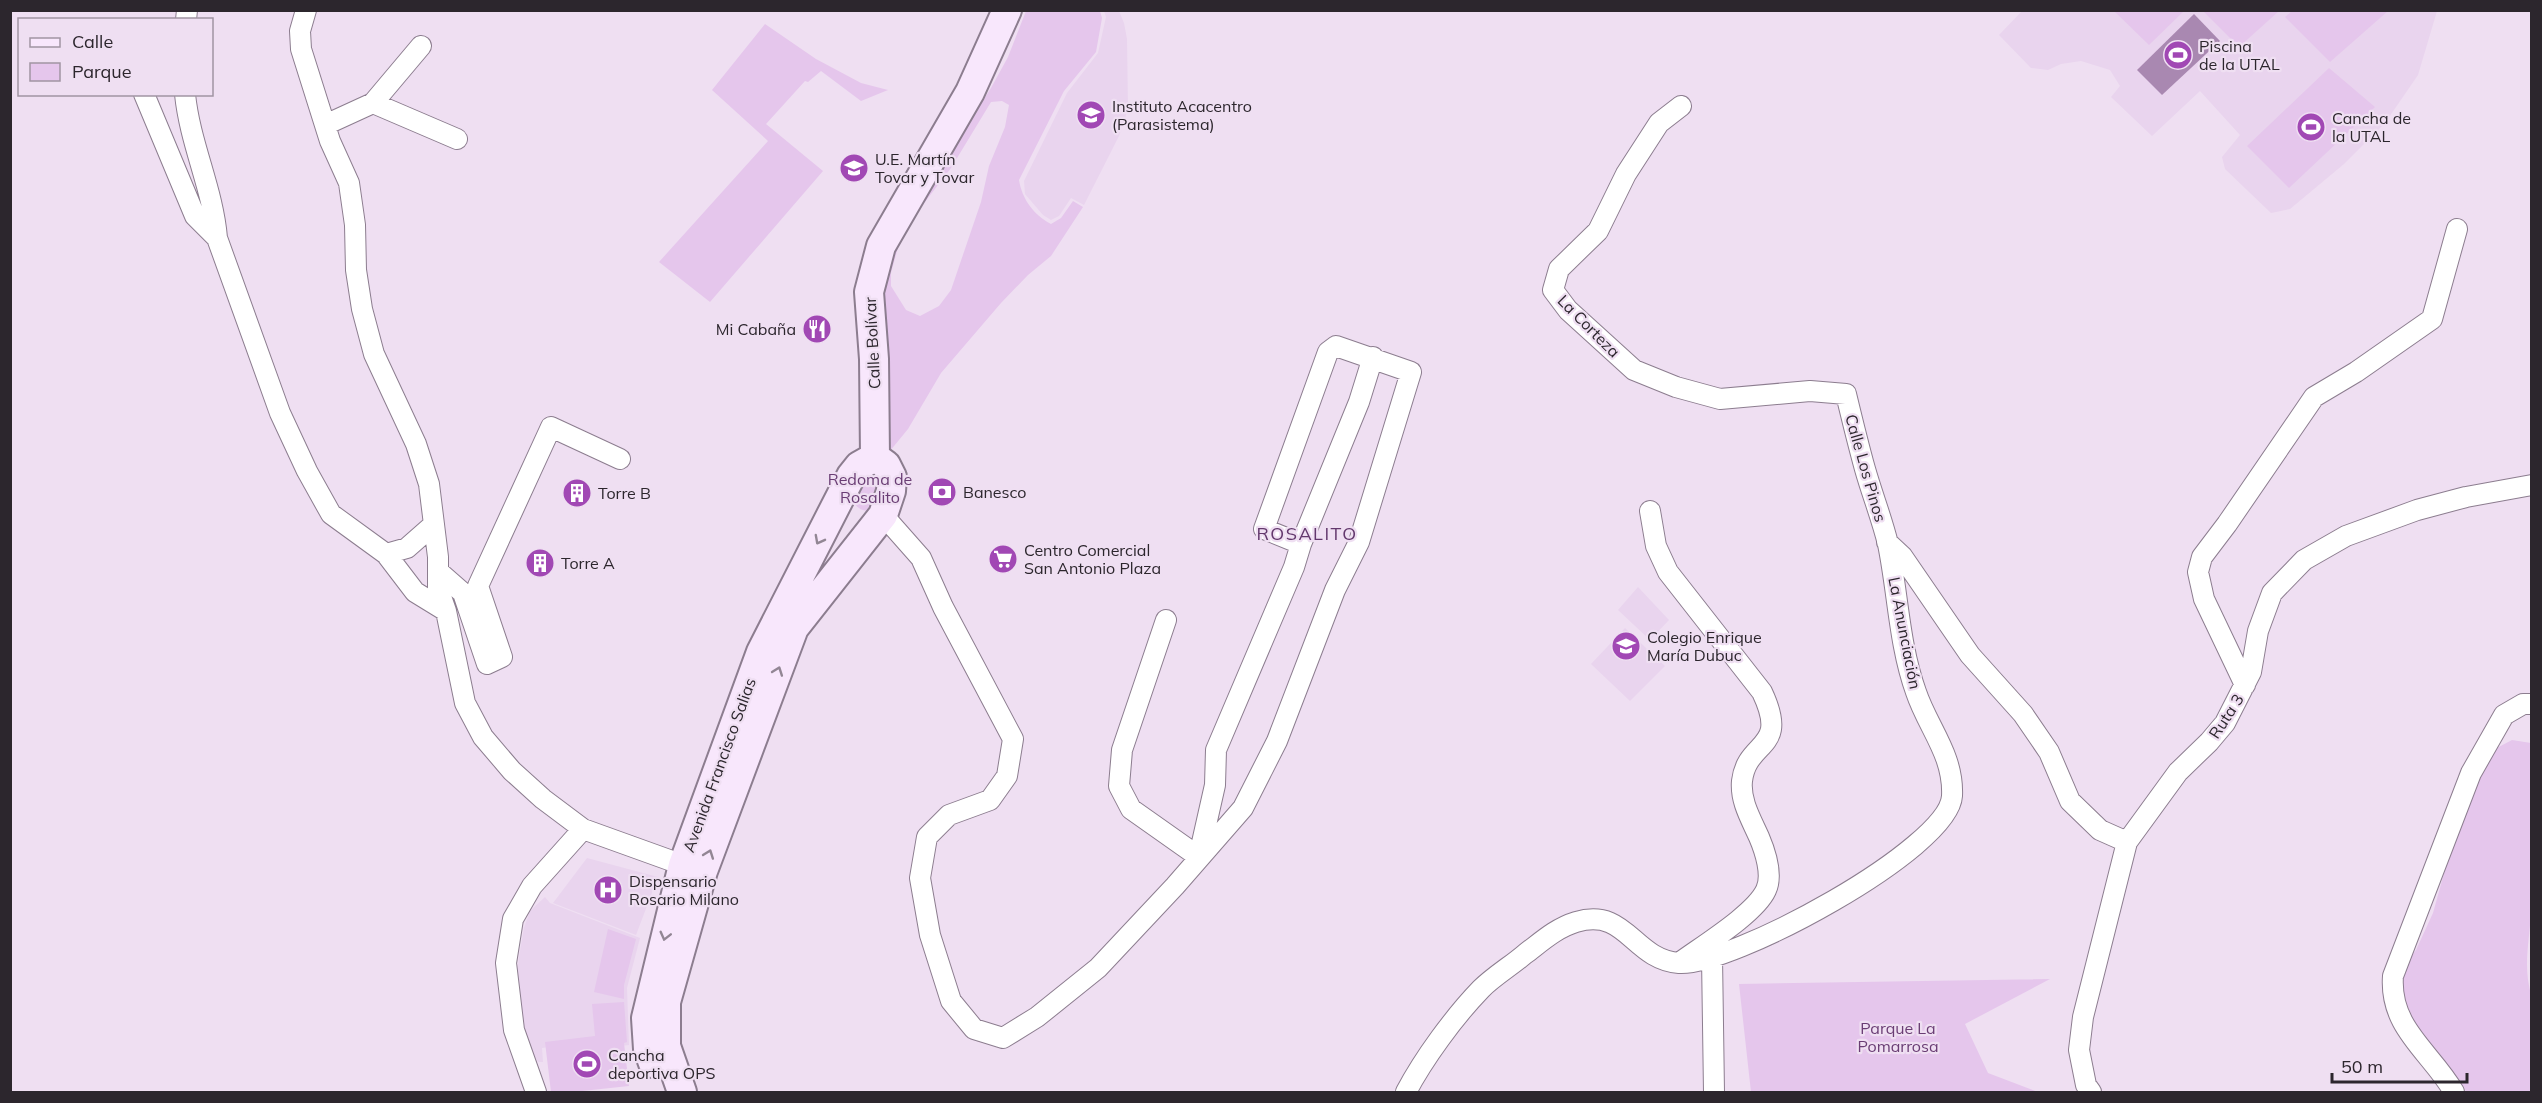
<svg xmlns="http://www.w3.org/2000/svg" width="2542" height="1103" viewBox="0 0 2542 1103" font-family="Mulish,sans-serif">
<rect width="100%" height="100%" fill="#efdff2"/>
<path fill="#e9d4ee" d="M1104,11H1119L1124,23L1127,39L1128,109L1119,136L1084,205L1071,198L1059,216L1051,220L1043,215L1025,194L1024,181L1067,93L1098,53L1106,17Z
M2022,11H2437L2418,75L2385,123L2344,164L2290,209L2271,213L2225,169L2222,157L2240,135L2200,91L2152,136L2111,97L2120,86L2110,70L2081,61L2061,64L2048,70L2031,68L1999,35Z
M1638,587L1669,620L1650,640L1618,610Z
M1625,628L1665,666L1630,701L1591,664Z
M587,858L658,877L636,935L553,903Z
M545,897L550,903L640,938L627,988L629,1045L620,1046L618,1038L542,1048L543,1062H538L524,1041L514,992L520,951L524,928L530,911Z"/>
<path fill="#e5c6ec" d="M2293,10H2388V11L2330,62L2285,17Z
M1026,11H1100L1102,18L1096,52L1064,91L1019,180C1022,199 1034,215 1051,224L1061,218L1073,201L1083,207L1051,256L1028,275L1001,303L941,373L908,429L885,457L879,286L902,233L891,273V286L906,310L920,316L939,306L951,290L981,202L989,166L1005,127L1009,105L1002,101L991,102L951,168L918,211L952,148L991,88L1008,57Z
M2114,11H2184L2149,45Z
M2203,11H2279L2239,47Z
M765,24L816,59L861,83L888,90L861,101L821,71L808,82L805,81L766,124L823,171L710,302L659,262L768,141L712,90Z
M2329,68L2375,107L2289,188L2247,146Z
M882,467L873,510C863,512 858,509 852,501L854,481Z
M2512,740L2531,743C2531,799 2534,855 2531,910C2530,941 2522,967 2532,997L2531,1092H2466L2464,1087L2405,1012L2401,984L2405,965L2416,950L2433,913L2448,859L2477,777L2493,750Z
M608,929L636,939L624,985V999L594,992Z
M2050,979L1965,1024L1988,1073L2038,1092H1751L1739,984Z
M624,1002L627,1042L624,1043L629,1086L573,1092H551L545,1042L595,1036L592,1004Z"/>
<path fill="#a988b1" d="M2194,14L2220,41L2162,95L2137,70Z"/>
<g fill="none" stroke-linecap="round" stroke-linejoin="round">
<g stroke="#8c7d8f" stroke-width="22">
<path id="street" d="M306,10L300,31L301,49L330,141L349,183L355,225L356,270L362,309L374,354L416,444L429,484L438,557V588L446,611L465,703L483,737L512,771L543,799L583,829L683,865
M186,20L187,10
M144,94L195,216L217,238
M185,94C190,144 213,189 217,238L280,413L307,471L331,514L386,554L415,592L446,611
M373,103L457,139
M325,125L373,103L421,46
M1650,511L1656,546L1668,572L1762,692C1790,751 1747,739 1742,781C1740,801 1751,819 1759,837C1765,851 1773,875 1766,890C1755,914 1702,946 1679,963
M883,515L921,558L943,607L1013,739L1007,776L990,800L949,815L927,837L920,878L930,935L951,1001L974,1029L1003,1038L1037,1017L1098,968L1175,886L1243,808L1277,741L1335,590L1359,542L1411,372L1336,346L1328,352L1264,529L1301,544L1359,402L1373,357
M1887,542L1902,556L1970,655L2023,714L2049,752L2070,801L2100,830L2127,842
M386,554L407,548L432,526
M439,572L463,593L487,664L502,657L478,586L551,427L620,459
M1166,620L1122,750L1119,786L1131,809L1199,857
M2245,685L2204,599L2198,572L2202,557L2227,524L2314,397L2356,372L2432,319L2457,229
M1199,856L1215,785L1216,750L1294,567L1301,544
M1712,957L1714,1092
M536,1092L514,1030L506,963L513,919L532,886L583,829
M1406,1092C1424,1058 1454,1017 1481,989C1494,976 1511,966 1525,954C1541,942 1556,928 1576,922C1627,907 1632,959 1679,963C1729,967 1949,849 1952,796C1954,755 1928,728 1916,692C1899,645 1898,593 1888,544C1882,519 1872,494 1865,469C1858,444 1852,419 1846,394L1810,391L1720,399L1676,387L1634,370L1568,310L1553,290L1559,269L1598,231L1626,174L1659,123L1681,106
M2091,1092L2086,1085L2079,1050L2083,1017L2127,842L2178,772L2209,742L2225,723L2251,672L2258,631L2272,593L2304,560L2346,536L2417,510L2466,497L2532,485
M2454,1092C2431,1052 2389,1028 2393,976L2471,773L2504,715L2523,704H2532"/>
</g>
<g stroke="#8c7d8f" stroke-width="32">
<path id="secondary" d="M875,457L874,359L869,292L881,246L970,92L1007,10
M653,1063L648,1049L646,1018L683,865L761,652L851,476L859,466L875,457
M682,1092L666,1046V1002L703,871L794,628L883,515L891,491L892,477L886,465L875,457"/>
</g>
<use href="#street" stroke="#fff" stroke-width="20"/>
<use href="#secondary" stroke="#f8e7fc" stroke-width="28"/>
</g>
<defs><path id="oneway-chevron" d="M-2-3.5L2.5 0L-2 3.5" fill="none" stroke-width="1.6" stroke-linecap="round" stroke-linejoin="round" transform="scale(1.5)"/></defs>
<g stroke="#928694">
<use href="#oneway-chevron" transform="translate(819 540) rotate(118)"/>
<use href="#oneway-chevron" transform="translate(778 671) rotate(-70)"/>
<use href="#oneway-chevron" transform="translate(709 854) rotate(-70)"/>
<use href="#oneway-chevron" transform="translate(665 936) rotate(104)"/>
</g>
<defs>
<g id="stadium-disc" transform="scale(1.5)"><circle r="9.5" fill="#a148b4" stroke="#efdff2"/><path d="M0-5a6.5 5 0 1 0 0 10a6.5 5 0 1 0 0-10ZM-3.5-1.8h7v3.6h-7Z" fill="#fff"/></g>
<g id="university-disc" transform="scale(1.5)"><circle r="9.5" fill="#a148b4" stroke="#efdff2"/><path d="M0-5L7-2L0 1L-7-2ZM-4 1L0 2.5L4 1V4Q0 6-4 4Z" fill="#fff"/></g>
<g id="school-disc" transform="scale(1.5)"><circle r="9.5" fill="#a148b4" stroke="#efdff2"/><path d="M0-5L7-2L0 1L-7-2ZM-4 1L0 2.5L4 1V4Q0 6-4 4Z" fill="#fff"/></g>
<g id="restaurant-disc" transform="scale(1.5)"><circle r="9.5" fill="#a148b4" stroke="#efdff2"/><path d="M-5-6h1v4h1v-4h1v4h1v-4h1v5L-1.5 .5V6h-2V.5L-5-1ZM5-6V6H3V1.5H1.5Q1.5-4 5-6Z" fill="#fff"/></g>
<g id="bank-disc" transform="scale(1.5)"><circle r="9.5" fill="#a148b4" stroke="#efdff2"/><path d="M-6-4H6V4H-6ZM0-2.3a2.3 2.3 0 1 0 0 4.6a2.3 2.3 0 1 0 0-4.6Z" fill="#fff"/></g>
<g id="building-disc" transform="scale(1.5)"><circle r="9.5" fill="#a148b4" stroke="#efdff2"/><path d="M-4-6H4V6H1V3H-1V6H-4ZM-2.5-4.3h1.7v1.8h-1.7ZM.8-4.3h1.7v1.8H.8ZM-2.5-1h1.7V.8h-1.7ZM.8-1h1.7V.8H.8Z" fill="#fff"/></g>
<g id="supermarket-disc" transform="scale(1.5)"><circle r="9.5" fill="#a148b4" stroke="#efdff2"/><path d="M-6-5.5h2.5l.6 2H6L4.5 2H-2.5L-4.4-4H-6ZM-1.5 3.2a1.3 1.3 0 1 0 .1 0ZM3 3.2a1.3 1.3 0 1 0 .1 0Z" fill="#fff"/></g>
<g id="hospital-disc" transform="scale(1.5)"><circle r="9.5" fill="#a148b4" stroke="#efdff2"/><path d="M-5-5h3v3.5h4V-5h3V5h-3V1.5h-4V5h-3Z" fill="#fff"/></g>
</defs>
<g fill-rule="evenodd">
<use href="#stadium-disc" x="2178" y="55"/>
<use href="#university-disc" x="1091" y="115"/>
<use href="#stadium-disc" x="2311" y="127"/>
<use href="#school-disc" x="854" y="168"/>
<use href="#restaurant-disc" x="817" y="329"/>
<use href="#bank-disc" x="942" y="492"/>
<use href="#building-disc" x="577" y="493"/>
<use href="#supermarket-disc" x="1003" y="559"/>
<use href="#building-disc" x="540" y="563"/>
<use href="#school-disc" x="1626" y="646"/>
<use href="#hospital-disc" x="608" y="890"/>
<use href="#stadium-disc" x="587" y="1064"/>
</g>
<g text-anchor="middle" stroke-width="4.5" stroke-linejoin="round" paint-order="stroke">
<g font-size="16" fill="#2c262d" stroke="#efdff2" text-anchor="start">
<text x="2199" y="52">Piscina<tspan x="2199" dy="18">de la UTAL</tspan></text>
<text x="1112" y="112">Instituto Acacentro<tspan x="1112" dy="18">(Parasistema)</tspan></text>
<text x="2332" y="124">Cancha de<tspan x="2332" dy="18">la UTAL</tspan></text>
<text x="875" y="165">U.E. Martín<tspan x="875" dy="18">Tovar y Tovar</tspan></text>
<text x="796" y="335" text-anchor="end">Mi Cabaña</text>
<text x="963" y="498">Banesco</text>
<text x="598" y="499">Torre B</text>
<text x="1024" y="556">Centro Comercial<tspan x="1024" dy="18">San Antonio Plaza</tspan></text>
<text x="561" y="569">Torre A</text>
<text x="1647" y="643">Colegio Enrique<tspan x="1647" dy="18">María Dubuc</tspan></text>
<text x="629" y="887">Dispensario<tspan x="629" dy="18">Rosario Milano</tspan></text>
<text x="608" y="1061">Cancha<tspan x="608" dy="18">deportiva OPS</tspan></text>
</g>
<g font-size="16" fill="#2c262d" stroke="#efdff2">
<text transform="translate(1589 326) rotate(45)" y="6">La Corteza</text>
<text transform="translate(872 343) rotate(-93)" y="6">Calle Bolívar</text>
<text transform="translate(1866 468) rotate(74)" y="6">Calle Los Pinos</text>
<text transform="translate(1905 633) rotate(79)" y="6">La Anunciación</text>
<text transform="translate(2226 716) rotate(-57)" y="6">Ruta 3</text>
<text transform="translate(719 765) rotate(-70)" y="6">Avenida Francisco Salias</text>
</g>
<g font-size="16" fill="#6a3d74" stroke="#efdff2">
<text x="870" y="485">Redoma de<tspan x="870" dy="18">Rosalito</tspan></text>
<text x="1898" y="1034">Parque La<tspan x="1898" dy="18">Pomarrosa</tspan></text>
</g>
<g font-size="18" letter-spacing="1.5" fill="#63386d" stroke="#efdff2">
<text x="1307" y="540">ROSALITO</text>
</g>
</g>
<rect width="2542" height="1103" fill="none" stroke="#2c262d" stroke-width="24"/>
<rect x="18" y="18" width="195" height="78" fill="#efdff2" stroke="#a195a3" stroke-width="1.5"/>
<rect x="30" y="38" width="30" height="9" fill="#f8e7fc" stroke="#a195a3" stroke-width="1.5"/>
<text x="72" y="48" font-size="18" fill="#2c262d">Calle</text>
<rect x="30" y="63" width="30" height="18" fill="#e5c6ec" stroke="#a195a3" stroke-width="1.5"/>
<text x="72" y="78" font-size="18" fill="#2c262d">Parque</text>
<path d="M2332 1073v9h135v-9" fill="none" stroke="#2c262d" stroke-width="3"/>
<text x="2341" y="1073" font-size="18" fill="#2c262d" stroke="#efdff2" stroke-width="4.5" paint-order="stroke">50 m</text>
</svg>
